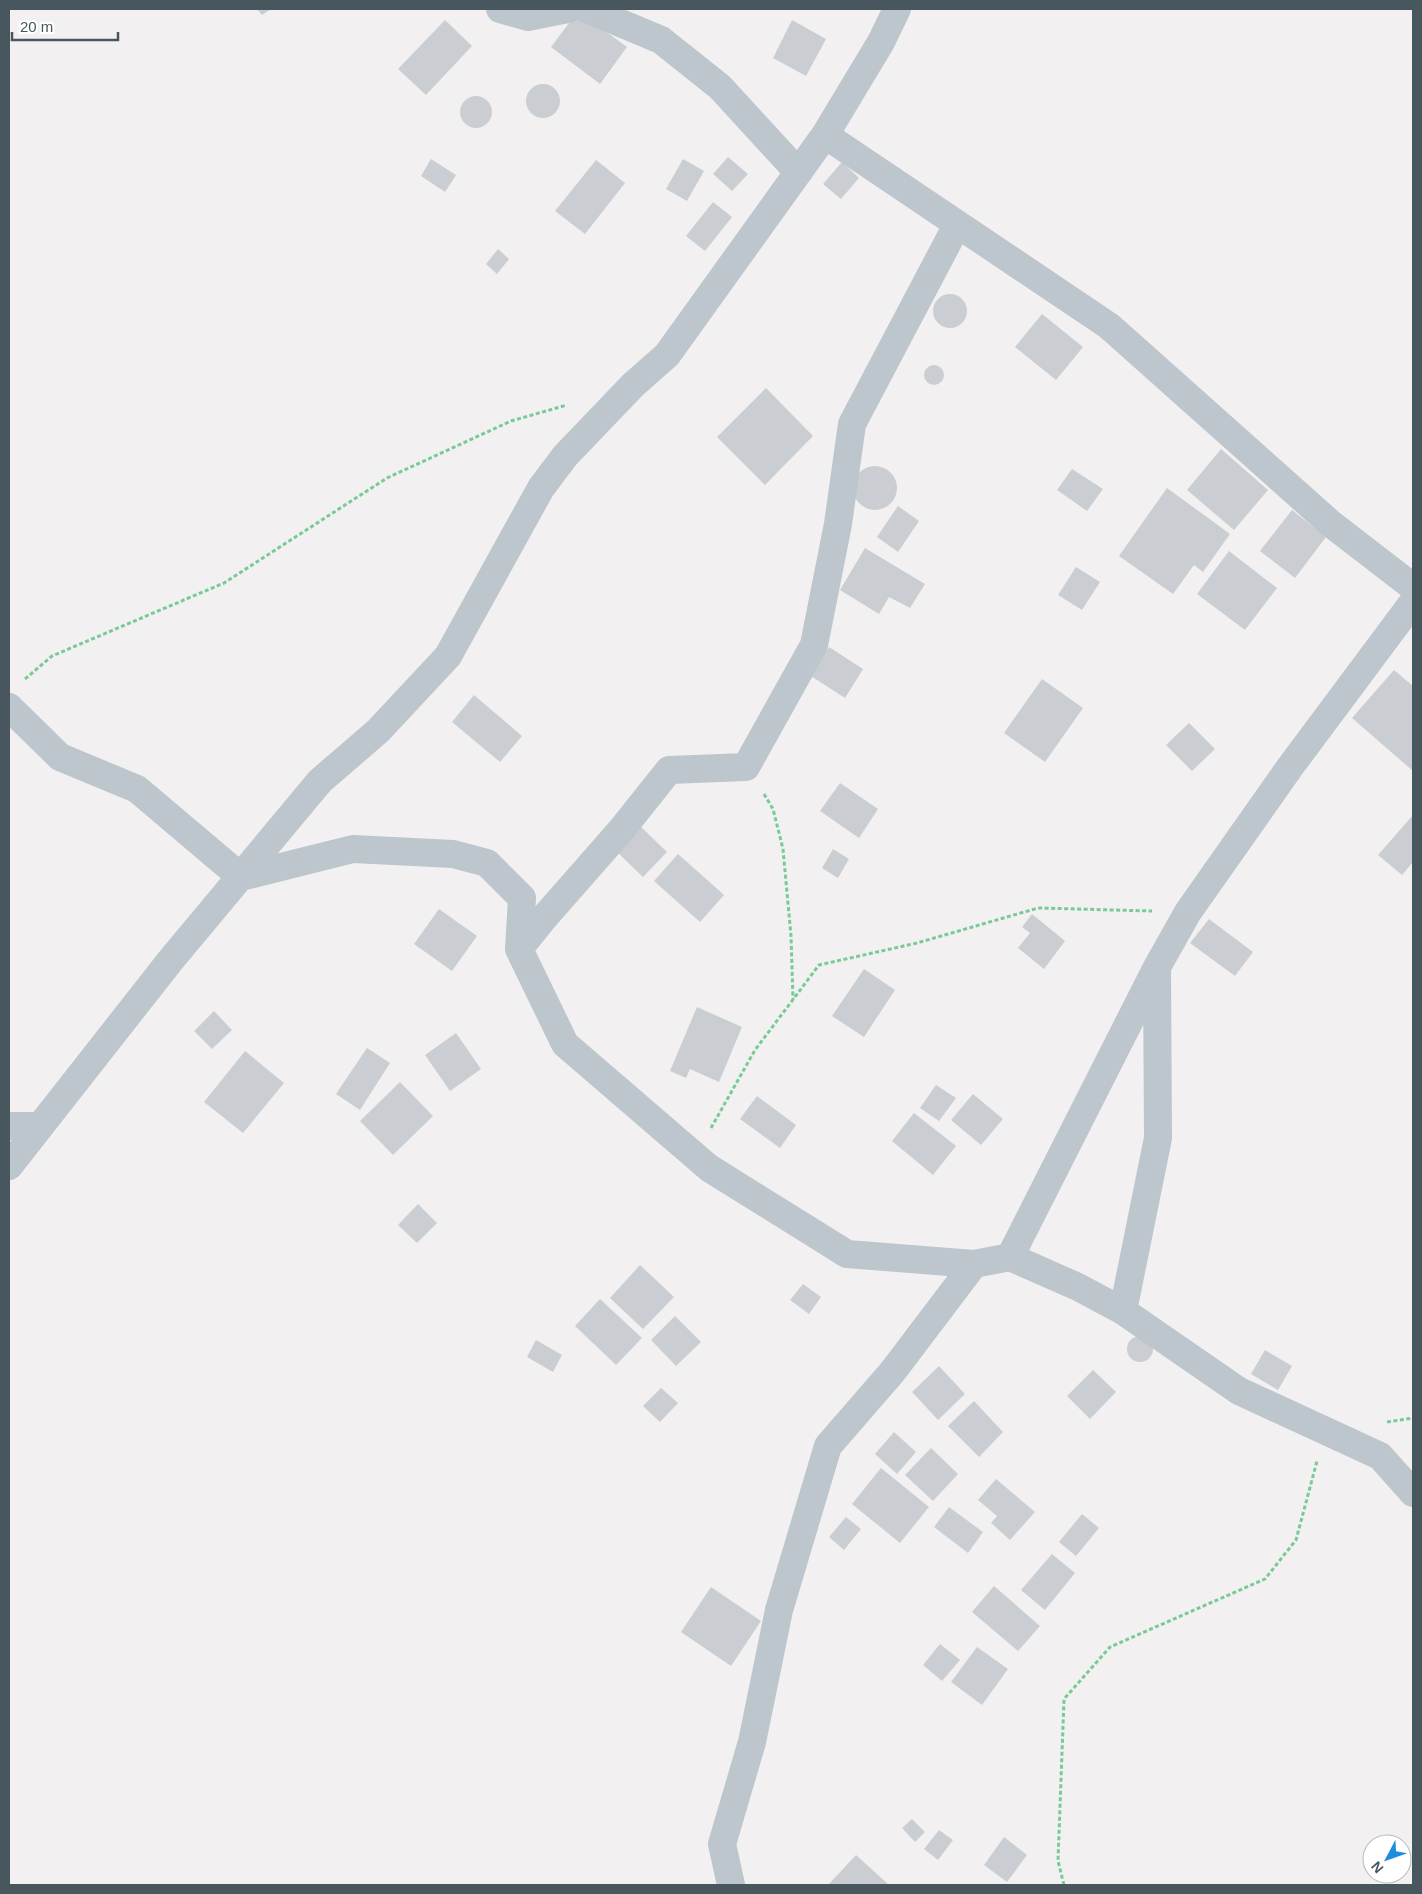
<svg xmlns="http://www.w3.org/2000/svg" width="1422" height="1894" viewBox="0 0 1422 1894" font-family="Helvetica,sans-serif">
<rect width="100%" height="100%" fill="#f2f0f0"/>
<path fill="#caced2" d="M257,9H271L262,15Z
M578,11L627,47L600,84L551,47Z
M445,20L472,46L426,95L398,69Z
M792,20L826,39L806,76L773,58Z
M526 101a17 17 0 1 1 34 0a17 17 0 1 1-34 0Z
M460 112a16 16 0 1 1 32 0a16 16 0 1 1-32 0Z
M728,157L748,174L732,191L713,174Z
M431,159L456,175L445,192L421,176Z
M683,159L704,171L687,201L666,189Z
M596,160L625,183L585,234L555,211Z
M842,162L859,178L841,199L823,184Z
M713,202L732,217L705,251L686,236Z
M498,249L509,259L497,274L486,264Z
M933 311a17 17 0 1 1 34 0a17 17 0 1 1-34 0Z
M1042,314L1083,347L1056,380L1015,347Z
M924 375a10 10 0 1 1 20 0a10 10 0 1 1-20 0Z
M766,388L813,436L765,485L717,437Z
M1221,449L1268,490L1234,530L1187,490Z
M853 488a22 22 0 1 1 44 0a22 22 0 1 1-44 0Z
M1072,469L1103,489L1087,511L1057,490Z
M1167,488L1230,534L1203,572L1194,565L1173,594L1119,556Z
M898,506L919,521L898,552L877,537Z
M1292,510L1326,537L1295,578L1260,551Z
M865,548L925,584L910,608L889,597L879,614L840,590Z
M1229,551L1277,588L1245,630L1197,594Z
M1076,567L1100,582L1082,610L1058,595Z
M829,647L863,669L845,698L811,676Z
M1394,670L1413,686V771L1352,718Z
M1042,679L1083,708L1045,762L1004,733Z
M474,695L522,736L500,762L452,722Z
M1189,723L1215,749L1192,771L1166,745Z
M840,783L878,809L859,838L820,811Z
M1413,815V862L1402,875L1378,855Z
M639,825L667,852L643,877L615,850Z
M833,849L849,859L838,878L822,868Z
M678,854L724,895L700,922L654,881Z
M439,909L477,936L452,971L414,944Z
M1032,914L1065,941L1044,969L1018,948L1030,933L1022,927Z
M1209,919L1253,952L1235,976L1190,943Z
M864,969L895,990L864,1037L832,1016Z
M697,1007L742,1027L719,1082L690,1069L686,1078L670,1071Z
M214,1011L232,1030L212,1049L194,1031Z
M456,1033L481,1069L450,1091L425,1055Z
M367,1048L390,1063L360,1110L336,1094Z
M245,1051L284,1083L243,1133L204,1102Z
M400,1082L433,1116L393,1155L360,1121Z
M936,1085L956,1098L939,1121L920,1108Z
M973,1094L1003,1119L981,1145L951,1120Z
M757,1096L796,1125L780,1148L740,1119Z
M914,1113L956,1146L933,1175L892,1141Z
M418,1204L437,1223L417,1243L398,1225Z
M640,1265L674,1297L643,1329L610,1298Z
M803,1284L821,1297L809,1314L790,1300Z
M600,1299L642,1338L616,1365L575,1326Z
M675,1316L701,1342L676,1366L651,1340Z
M1127 1349a13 13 0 1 1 26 0a13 13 0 1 1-26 0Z
M536,1340L562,1355L553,1372L527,1357Z
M1265,1350L1292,1366L1278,1390L1251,1374Z
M939,1366L965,1394L938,1420L912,1392Z
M1093,1370L1116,1392L1090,1419L1067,1396Z
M661,1388L678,1403L660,1422L643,1406Z
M974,1401L1003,1432L979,1457L948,1426Z
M894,1432L916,1452L897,1474L875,1454Z
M931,1448L958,1474L933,1501L905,1475Z
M881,1468L929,1507L900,1543L852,1504Z
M996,1479L1035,1512L1010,1540L991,1523L997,1516L978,1500Z
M949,1507L983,1532L968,1553L934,1527Z
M1082,1514L1099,1528L1076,1556L1059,1542Z
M846,1517L861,1529L844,1550L829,1537Z
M1052,1554L1075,1573L1045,1610L1021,1590Z
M994,1586L1040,1626L1018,1651L972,1612Z
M711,1587L761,1621L731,1666L681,1632Z
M940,1644L960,1660L942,1681L923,1665Z
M977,1647L1008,1669L982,1705L951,1682Z
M912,1819L925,1832L915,1842L902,1828Z
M939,1830L953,1840L938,1860L924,1849Z
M1004,1837L1027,1855L1007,1882L984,1865Z
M856,1855L889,1885H828Z"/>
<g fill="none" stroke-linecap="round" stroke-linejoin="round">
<path stroke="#78cb97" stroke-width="3" stroke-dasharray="4 2.5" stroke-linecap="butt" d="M25,679L52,656L224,583L387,478L511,421L567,405
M764,794L773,809L783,849L791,936L793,999
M711,1128L755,1050L819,965L917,943L1038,908L1152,911
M1387,1422L1413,1418
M1064,1885L1058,1861L1064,1699L1110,1647L1265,1579L1296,1540L1317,1461"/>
<path stroke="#bcc6cc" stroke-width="28" d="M500,9L528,17L568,9
M587,9L661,40L720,87L798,172
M825,135L1109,326L1330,523L1413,587
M9,707L60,757L137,789L241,877
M241,877L353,849L453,854L487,863L522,898L519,949L565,1044L709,1168L847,1254L974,1264L1010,1257L1078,1287L1123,1311L1239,1391L1380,1456L1413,1493
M519,949L543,919L622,829L669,770L746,767L814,645L838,524L852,424L957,225
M9,1126H40
M9,1166L170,961L320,781L378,731L448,656L541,488L565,456L633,385L667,355L825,135L881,42L897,9
M1010,1257L1157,967L1188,912L1290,767L1413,602
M1123,1311L1158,1138L1157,971
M731,1885L722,1844L752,1742L779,1610L828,1446L893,1371L974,1264"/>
</g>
<rect width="1422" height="1894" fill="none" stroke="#48565d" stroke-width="20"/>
<g transform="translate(1387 1859) rotate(229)"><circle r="24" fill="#ffffff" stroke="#b6bbbe"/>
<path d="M0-4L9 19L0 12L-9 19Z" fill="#1e8dde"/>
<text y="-8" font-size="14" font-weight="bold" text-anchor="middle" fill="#48565d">N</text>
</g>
<path d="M12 32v8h106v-8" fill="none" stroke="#48565d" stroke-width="2.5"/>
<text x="20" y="32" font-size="15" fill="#48565d" stroke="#ffffff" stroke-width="4" paint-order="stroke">20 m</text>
</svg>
